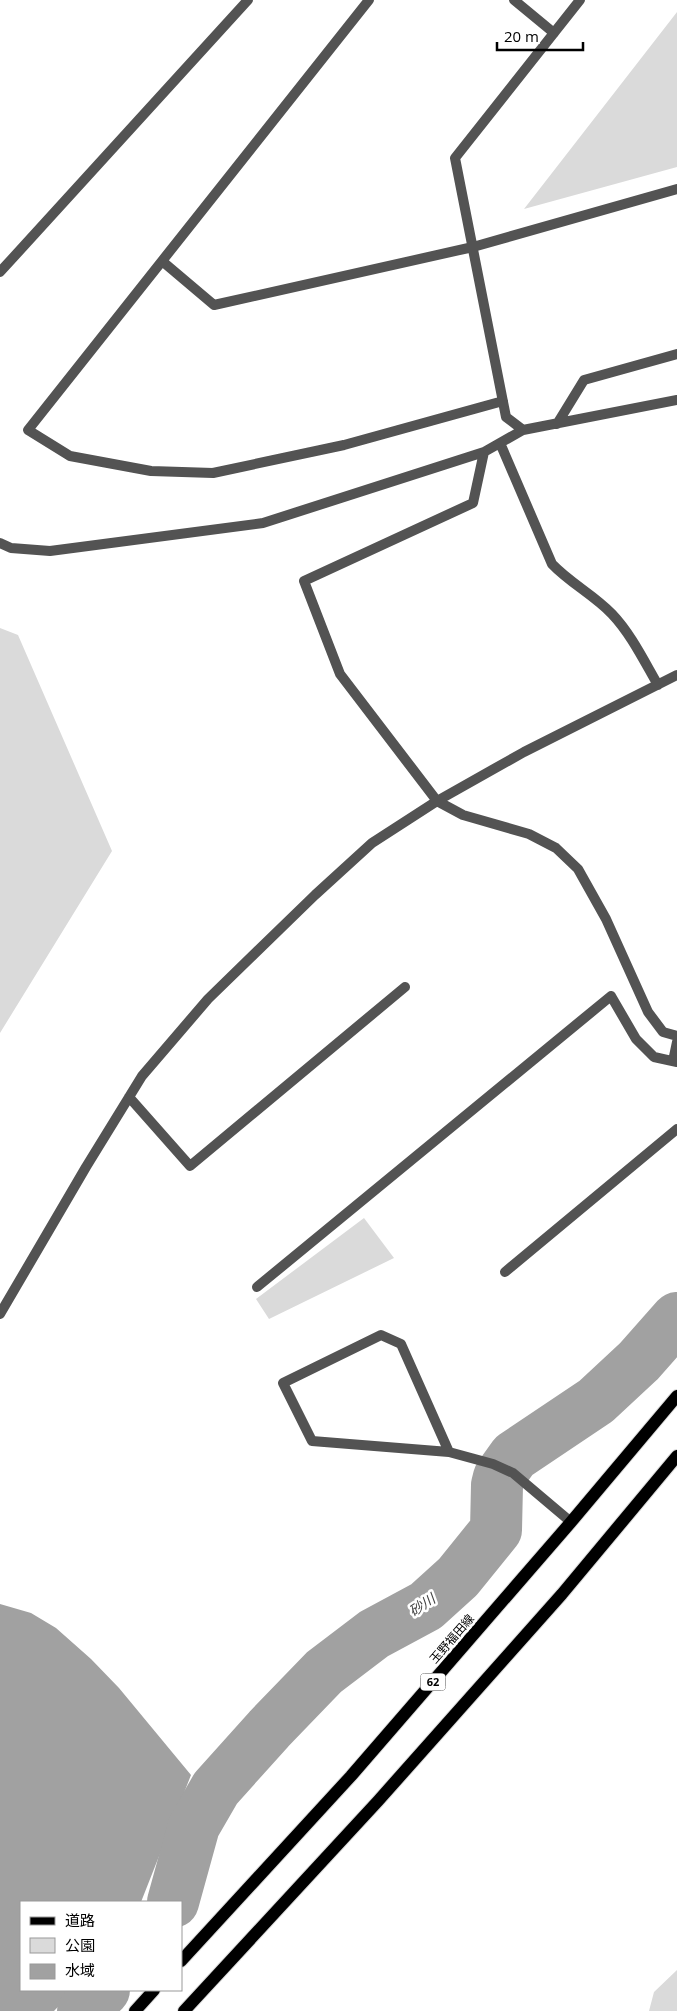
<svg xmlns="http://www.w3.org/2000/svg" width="677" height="2011" viewBox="0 0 677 2011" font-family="'Open Sans','Noto Sans JP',sans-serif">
<rect width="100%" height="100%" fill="#fff"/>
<path fill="#dadada" d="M677,12V167L524,209Z
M0,628L18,635L112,851L0,1033Z
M364,1218L394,1258L269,1319L256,1299Z
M677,1970V2011H649L654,1992Z"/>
<path fill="#a1a1a1" d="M0,1604L31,1613L56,1628L91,1659L119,1688L191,1775L141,1902H21V1990H74L54,2011H0Z"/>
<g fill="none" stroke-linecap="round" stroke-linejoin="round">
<path stroke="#a1a1a1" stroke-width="52" d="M173,1902L194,1826L216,1788L269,1729L324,1672L374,1634L426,1606L458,1577L496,1530L497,1485L499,1477L514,1456L596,1401L639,1361L677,1318
M83,2011L104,1990"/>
<g stroke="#dbdbdb" stroke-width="14">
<path id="primary" d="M181,1961L351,1776L571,1522L677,1396
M135,2011L154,1990
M184,2011L378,1801L562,1594L677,1456"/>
</g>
<path stroke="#535353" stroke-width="10" d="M369,0L28,430L70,456L151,471L213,473L344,445L503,401
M514,0L554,33
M580,0L455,158L506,417L523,430L677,400
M162,261L214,305L473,247L677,189
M0,272L248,0
M557,424L584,380L677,354
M500,443L552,564C570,583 594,595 612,614C631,634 644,661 658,685
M484,452L473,503L304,581L340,674L437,801L463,815L529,834L556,848L578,869L606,919L648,1012L663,1032L677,1036
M0,543L11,548L50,551L263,523L484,452L523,430
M673,1061L677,1042
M129,1097L190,1166L405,987
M505,1272L677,1129
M257,1287L611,996L636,1039L654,1057L677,1062
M0,1314L86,1167L142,1076L208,999L315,895L372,843L437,801L524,752L677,675
M449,1452L401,1344L381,1335L283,1383L312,1441L449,1452L493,1464L513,1473L571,1522"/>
<use href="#primary" stroke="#000" stroke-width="12"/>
</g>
<g text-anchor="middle" stroke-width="5" stroke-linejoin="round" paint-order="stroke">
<rect fill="#fff" stroke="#4c4c4c" stroke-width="1" x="420.5" y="1673.5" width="25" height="17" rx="4"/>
<g font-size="11" font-weight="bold" fill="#000">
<text x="433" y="1686">62</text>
</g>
<g font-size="12" fill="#000" stroke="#fff">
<text transform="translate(452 1639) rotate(-49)" y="4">玉野福田線</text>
</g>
<g font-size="14" font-style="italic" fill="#424242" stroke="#fff">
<text transform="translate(422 1605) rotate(-34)" y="5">砂川</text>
</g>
</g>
<rect x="20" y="1901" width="162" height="90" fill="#ffffff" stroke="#999999"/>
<rect x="30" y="1917" width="25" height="8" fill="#000000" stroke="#999999"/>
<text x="65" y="1926" font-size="15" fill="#000000">道路</text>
<rect x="30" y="1938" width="25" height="15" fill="#dadada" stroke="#999999"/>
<text x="65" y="1951" font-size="15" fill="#000000">公園</text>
<rect x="30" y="1964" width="25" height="15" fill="#a1a1a1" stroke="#999999"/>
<text x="65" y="1976" font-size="15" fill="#000000">水域</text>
<path d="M497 42v8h86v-8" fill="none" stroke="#000000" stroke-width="2.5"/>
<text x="504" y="42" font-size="15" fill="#000000" stroke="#ffffff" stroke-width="4" paint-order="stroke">20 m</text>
</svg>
